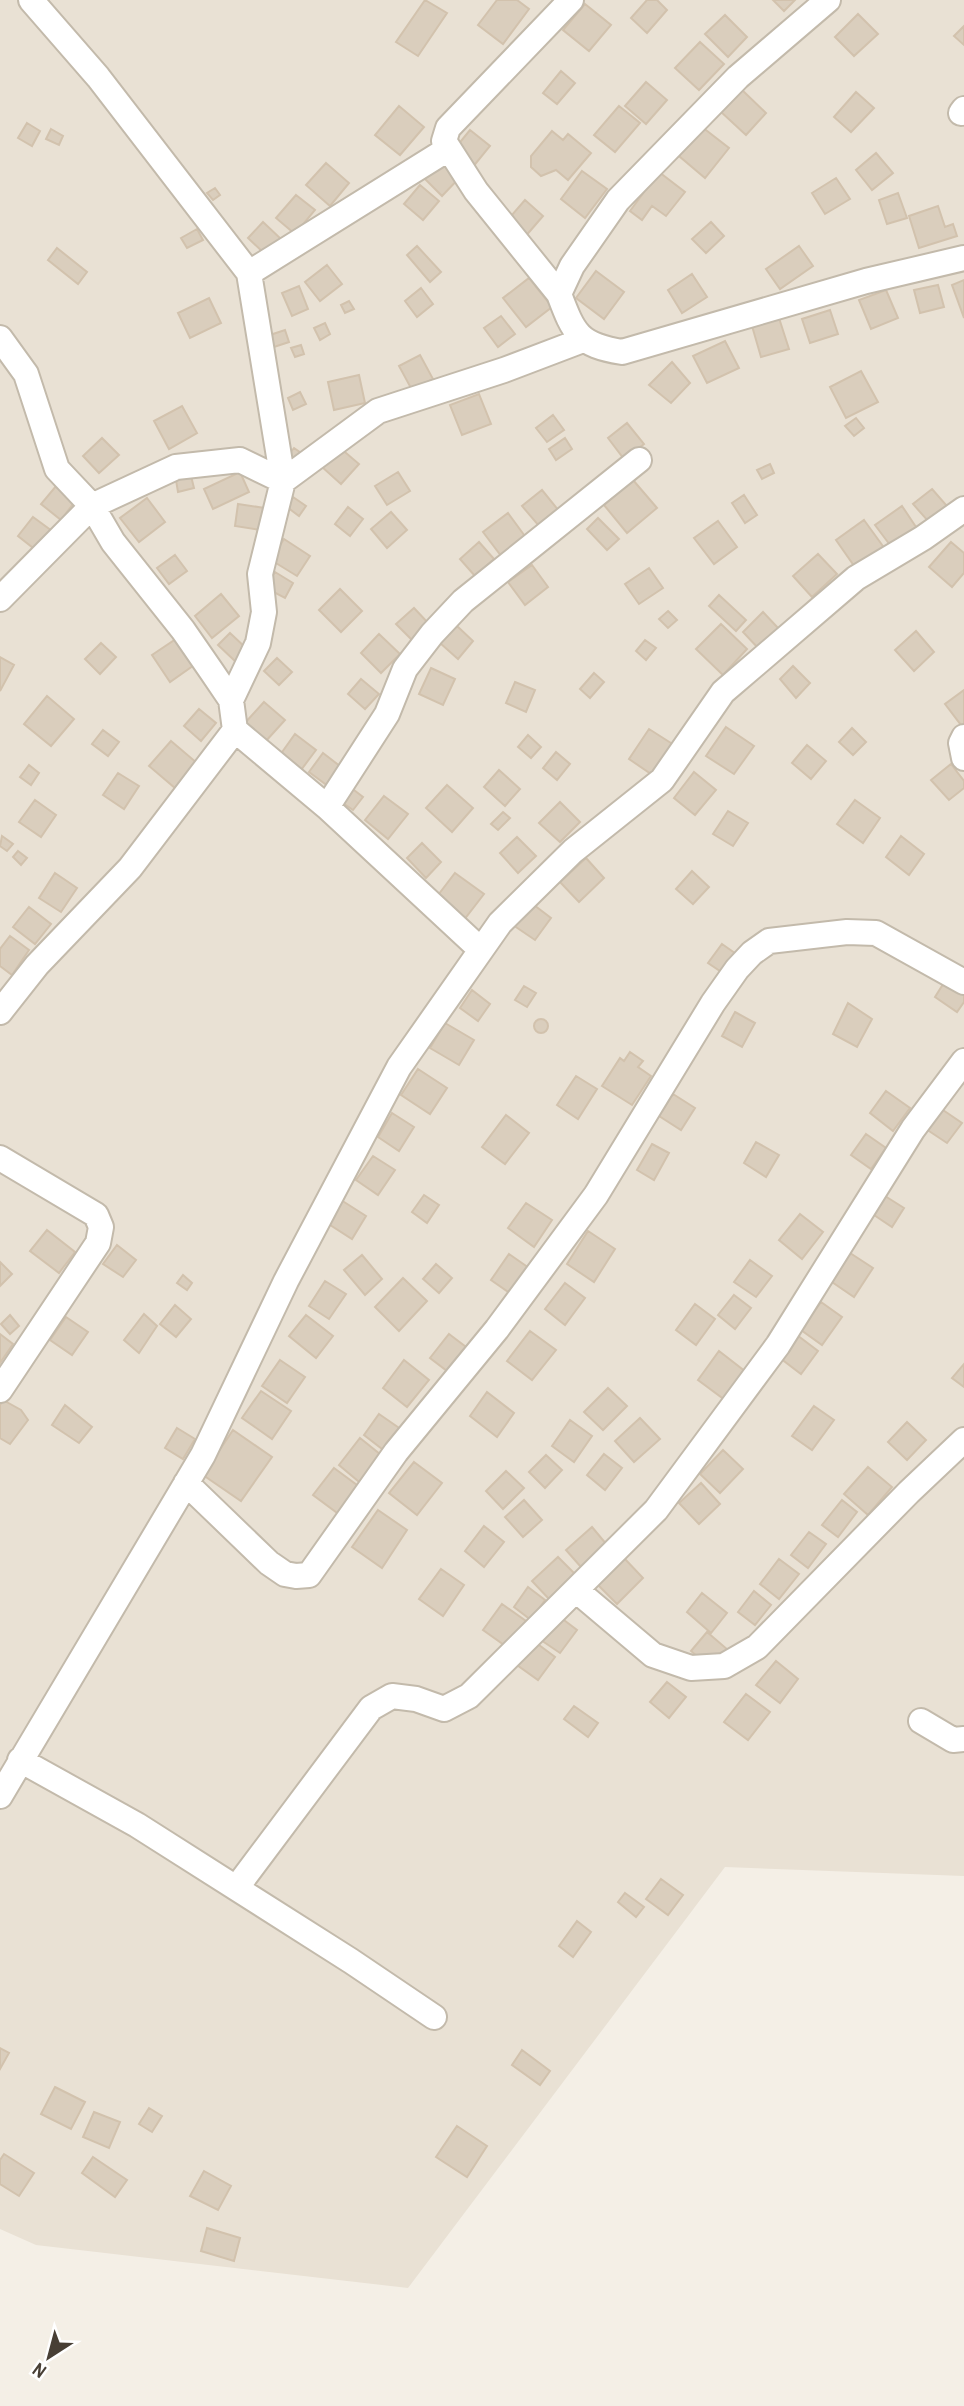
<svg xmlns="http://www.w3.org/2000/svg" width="964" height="2406" viewBox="0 0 964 2406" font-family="'Archivo Narrow',sans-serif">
<rect width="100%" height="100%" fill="#f4efe6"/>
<path fill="#e9e1d4" d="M0,0H964V1876L725,1867L408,2288L36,2245L0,2229Z"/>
<path fill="#dacebd" stroke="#d2c2ad" stroke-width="2" d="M425,0L447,13L418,56L396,42Z
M497,0H517L529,9L503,44L478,25Z
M647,0H657L667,10L647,33L631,18Z
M773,0H795L784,11Z
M585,4L611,25L589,51L563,30Z
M858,14L878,34L854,56L835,37Z
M725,15L747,37L728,57L705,34Z
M964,26V45L954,36Z
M700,42L724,64L699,90L675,68Z
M561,71L575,83L557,104L543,93Z
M646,82L667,100L646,124L625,106Z
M741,89L766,113L746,135L720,111Z
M856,92L874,108L851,132L834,117Z
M399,106L424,127L400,155L375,135Z
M619,106L640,123L615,152L594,135Z
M27,123L40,131L32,146L18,138Z
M702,127L729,148L705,178L679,156Z
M51,129L63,136L59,145L46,139Z
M470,130L490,146L472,168L452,152Z
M552,131L563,140L568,134L591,153L568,180L556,170L541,176L531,167V156Z
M876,153L893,173L872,190L856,170Z
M444,157L463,174L442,196L424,178Z
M326,163L349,183L330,206L306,185Z
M582,171L607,189L585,218L561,199Z
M659,172L685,192L666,216L652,206L642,220L630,211Z
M836,178L850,199L825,214L812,193Z
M420,185L439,201L423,220L404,204Z
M215,188L220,195L213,200L207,193Z
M898,193L907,218L887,224L879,200Z
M296,195L315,210L295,234L276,218Z
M525,200L543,216L524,238L505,223Z
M938,206L945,227L953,224L957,236L919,248L909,216Z
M263,222L281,239L266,255L248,238Z
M711,222L724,236L706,253L692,239Z
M197,229L203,240L187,248L181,238Z
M417,246L441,272L430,282L407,255Z
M799,246L813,266L780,289L766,269Z
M57,248L87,272L78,284L48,260Z
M327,265L342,284L320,301L305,282Z
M596,271L624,292L604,319L576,298Z
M692,274L707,297L682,313L668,290Z
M529,278L552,307L526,327L503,298Z
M964,280V318L952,285Z
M938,285L944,307L920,313L914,290Z
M299,286L308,309L292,316L282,293Z
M421,288L433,304L417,317L405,301Z
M886,290L898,318L871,329L859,300Z
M209,298L221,323L190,338L178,313Z
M349,301L354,309L345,313L341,305Z
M830,310L838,334L810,343L802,319Z
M501,316L515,334L498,347L484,328Z
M779,318L789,349L761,357L752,326Z
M325,323L330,334L320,340L314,328Z
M285,330L289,342L274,347L270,335Z
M725,341L739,368L707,383L693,356Z
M301,345L304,354L295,357L291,348Z
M420,355L433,379L412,390L399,366Z
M672,362L690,383L671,403L649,385Z
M861,371L878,402L846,418L830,387Z
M359,375L365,403L334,410L328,382Z
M300,392L306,404L293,410L288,398Z
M479,394L491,424L462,435L450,405Z
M182,406L197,433L169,449L154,421Z
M553,415L564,430L547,442L536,428Z
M856,418L864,428L854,436L845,426Z
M627,423L644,444L624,459L608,438Z
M102,438L119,455L99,473L83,456Z
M565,438L572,449L556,460L549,449Z
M339,447L359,464L341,484L322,467Z
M294,448L304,455L296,466L286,458Z
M770,464L774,473L762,479L757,470Z
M240,472L249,492L213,509L204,489Z
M398,472L410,491L387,505L375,486Z
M191,476L194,488L178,492L176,480Z
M633,480L657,508L627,533L604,505Z
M57,485L76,500L61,520L41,504Z
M932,489L947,506L928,521L913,504Z
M542,490L559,511L539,526L522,506Z
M744,495L757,515L745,523L732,503Z
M293,497L306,506L299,516L287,507Z
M147,498L165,522L139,542L120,518Z
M238,504L265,508L261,530L235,526Z
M902,506L916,527L890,545L875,525Z
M348,507L363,519L350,536L335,524Z
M391,512L407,530L387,548L371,529Z
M508,513L527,539L502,557L483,532Z
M33,517L52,531L37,551L18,536Z
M598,518L619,539L607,550L587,529Z
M864,520L885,549L857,570L836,540Z
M718,521L737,547L714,564L694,538Z
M284,539L310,556L297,576L271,560Z
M479,542L494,559L475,576L460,559Z
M951,542L964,553V573L952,587L929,567Z
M818,554L837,574L812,597L793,576Z
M175,555L187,571L169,584L157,568Z
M532,565L548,587L525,605L508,582Z
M649,568L663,588L639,604L625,584Z
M275,572L293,583L285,598L266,588Z
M340,589L362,611L341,632L319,610Z
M221,594L239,616L212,638L195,616Z
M719,595L746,620L736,631L709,606Z
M414,608L430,625L413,641L396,624Z
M668,611L677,620L668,628L659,619Z
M763,612L779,629L759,649L743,632Z
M721,624L747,649L723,675L696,649Z
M457,626L473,641L458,659L440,643Z
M916,631L934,652L914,671L895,650Z
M230,633L247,649L235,661L218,645Z
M379,634L400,654L381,673L361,653Z
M179,637L197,663L170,682L152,655Z
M645,640L656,648L646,660L636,651Z
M101,643L116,657L100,674L85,659Z
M0,657L14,665L0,691Z
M277,658L292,672L279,685L264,671Z
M793,666L810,683L796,698L780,679Z
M431,668L455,679L443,705L419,694Z
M594,673L604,682L590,698L580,689Z
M361,679L379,694L365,709L348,694Z
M515,682L535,690L526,712L506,703Z
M964,690V729L945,704Z
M47,696L74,719L51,746L24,724Z
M264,702L285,720L265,742L244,724Z
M199,709L216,723L201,741L184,726Z
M726,727L754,746L734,774L706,756Z
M852,728L866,742L853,755L839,742Z
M649,729L674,745L654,776L629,759Z
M103,730L119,742L108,756L92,744Z
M295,734L316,750L301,770L280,755Z
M528,735L541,747L531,758L518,747Z
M171,741L197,763L175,788L149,766Z
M807,745L826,761L811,779L792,763Z
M556,752L570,764L557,780L543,768Z
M323,753L345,770L332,789L309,772Z
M951,764L964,781V788L949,800L931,780Z
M29,765L39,773L31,785L20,777Z
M499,770L520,789L505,806L484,787Z
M694,772L716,790L695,815L674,798Z
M118,773L139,786L124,809L103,795Z
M447,785L473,808L452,832L426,808Z
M350,787L363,797L353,810L340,801Z
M384,796L408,814L388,839L365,820Z
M35,800L56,815L41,837L19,822Z
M855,800L880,818L863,843L837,824Z
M560,802L580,822L560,842L539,823Z
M728,811L748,823L733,846L713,834Z
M503,812L510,818L498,830L491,824Z
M2,836L13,844L7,851L0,846Z
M901,836L924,854L909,875L886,857Z
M517,837L536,856L518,873L500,853Z
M422,843L441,862L426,878L407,858Z
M18,851L27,858L21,865L13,857Z
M586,858L604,878L579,902L560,882Z
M692,871L709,887L693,904L676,889Z
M55,873L77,888L61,912L39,898Z
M455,873L484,894L460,925L432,903Z
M530,902L551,918L535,940L513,925Z
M29,907L51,924L35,944L13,927Z
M10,936L29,950L12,975L0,966V949Z
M722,944L739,956L726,975L708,963Z
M947,978L964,989V1002L957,1012L935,997Z
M524,986L536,993L527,1007L515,1000Z
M472,990L490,1004L478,1021L460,1008Z
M848,1003L872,1019L857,1047L833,1034Z
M735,1012L755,1023L742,1047L722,1036Z
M534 1026a7 7 0 1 1 14 0a7 7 0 1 1-14 0Z
M445,1023L474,1040L459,1065L430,1048Z
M630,1052L643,1061L638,1067L651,1076L632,1105L602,1086L620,1058L624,1061Z
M418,1069L447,1088L430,1114L401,1095Z
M576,1076L597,1089L578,1119L557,1105Z
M886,1091L910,1108L893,1131L870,1113Z
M673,1094L695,1108L681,1130L659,1116Z
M940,1108L962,1123L947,1143L926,1129Z
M392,1113L414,1127L399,1151L378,1137Z
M506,1115L529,1133L505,1164L482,1147Z
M866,1134L886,1148L871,1169L851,1155Z
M756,1142L779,1155L766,1177L744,1163Z
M652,1144L669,1153L654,1180L637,1170Z
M373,1156L395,1170L378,1195L356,1180Z
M424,1195L439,1205L427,1223L412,1212Z
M885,1196L904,1208L892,1227L874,1215Z
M341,1200L366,1216L352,1239L327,1223Z
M526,1203L552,1220L534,1247L508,1228Z
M800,1214L823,1232L802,1259L779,1240Z
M47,1230L75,1252L59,1273L30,1251Z
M588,1231L615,1249L594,1282L567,1264Z
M117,1245L136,1260L123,1277L103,1264Z
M847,1251L873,1268L854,1297L829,1280Z
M509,1254L529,1268L511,1294L491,1280Z
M362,1255L382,1279L365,1295L344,1270Z
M750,1260L772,1276L756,1297L734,1282Z
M0,1262L12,1274L0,1286Z
M436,1264L452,1278L439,1293L423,1279Z
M183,1275L192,1283L187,1290L177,1283Z
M403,1278L427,1301L399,1331L375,1307Z
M325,1281L346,1294L329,1319L309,1306Z
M565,1283L585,1298L565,1325L545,1309Z
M734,1295L751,1308L735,1329L718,1315Z
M821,1302L842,1317L822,1345L801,1330Z
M695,1304L715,1319L696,1345L676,1330Z
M175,1305L191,1319L176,1337L160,1324Z
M144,1314L157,1326L139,1353L124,1340Z
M10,1315L19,1326L10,1334L1,1324Z
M306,1315L333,1336L316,1358L289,1336Z
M66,1317L88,1332L72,1355L50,1340Z
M530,1331L556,1350L532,1380L507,1361Z
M0,1334L13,1344L0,1363Z
M449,1334L470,1350L451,1374L430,1358Z
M797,1335L818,1351L801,1374L780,1358Z
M719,1351L746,1372L725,1400L698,1380Z
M280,1360L305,1377L287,1403L262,1386Z
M404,1360L429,1380L407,1407L383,1388Z
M964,1364V1387L952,1378Z
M608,1388L627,1406L603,1430L584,1412Z
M261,1391L291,1411L272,1439L242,1418Z
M487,1392L514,1413L497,1437L470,1416Z
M3,1400L21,1410L28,1420L10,1444L0,1438V1405Z
M65,1405L92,1427L79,1443L52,1425Z
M814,1406L834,1420L812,1450L792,1436Z
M379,1414L402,1430L386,1452L364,1435Z
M640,1418L660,1439L634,1462L615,1441Z
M570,1420L592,1436L574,1462L552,1446Z
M907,1422L926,1440L907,1460L888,1442Z
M177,1428L195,1439L183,1459L165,1448Z
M233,1430L272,1457L241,1501L203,1475Z
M360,1438L386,1459L364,1486L339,1465Z
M723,1450L743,1469L720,1493L700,1474Z
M604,1454L622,1468L605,1490L587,1475Z
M546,1455L562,1470L545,1488L529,1472Z
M414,1462L442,1483L417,1515L389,1493Z
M868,1467L892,1487L868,1515L844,1494Z
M334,1468L361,1488L340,1515L313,1495Z
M506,1471L524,1488L503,1509L486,1491Z
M701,1483L720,1504L699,1524L679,1503Z
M524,1500L542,1520L523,1537L505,1517Z
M842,1500L857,1512L838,1537L822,1525Z
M378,1510L407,1530L382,1568L352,1547Z
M484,1526L504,1542L484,1567L465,1551Z
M592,1527L607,1545L581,1567L566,1550Z
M809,1532L826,1544L808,1568L791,1555Z
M558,1557L576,1575L550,1600L532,1581Z
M624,1558L643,1578L617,1604L597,1584Z
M779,1559L799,1574L779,1599L760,1584Z
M441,1569L464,1585L443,1616L419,1599Z
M528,1587L545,1600L531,1620L514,1607Z
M754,1591L771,1605L755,1625L738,1612Z
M702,1593L727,1613L711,1633L687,1612Z
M502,1604L526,1621L507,1647L483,1630Z
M556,1614L577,1630L560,1653L538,1638Z
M707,1632L728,1650L711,1668L691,1651Z
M535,1642L555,1657L538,1680L517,1665Z
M776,1661L798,1679L780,1703L756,1685Z
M667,1682L686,1697L669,1718L650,1702Z
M746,1694L770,1712L748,1740L724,1722Z
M574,1706L598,1723L588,1737L564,1719Z
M661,1879L683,1895L668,1915L646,1899Z
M625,1893L644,1907L636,1917L618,1902Z
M577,1921L591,1932L573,1957L559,1946Z
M0,2048L9,2053L0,2069Z
M522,2050L550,2071L540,2085L512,2065Z
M55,2087L85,2102L71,2129L41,2114Z
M149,2108L162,2116L152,2132L139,2124Z
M94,2112L120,2122L109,2148L83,2137Z
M457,2126L487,2146L467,2177L436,2157Z
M4,2154L34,2173L19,2196L0,2184V2160Z
M93,2157L127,2180L115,2197L82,2173Z
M204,2171L231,2186L218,2210L190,2196Z
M207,2228L240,2238L234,2261L201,2251Z"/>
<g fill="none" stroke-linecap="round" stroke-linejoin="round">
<g stroke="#c3baab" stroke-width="28">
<path id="minor" d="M31,0L98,77L249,273L283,481L260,574L264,612L258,643L231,700
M828,0L738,77L618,200L572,266L559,294C574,334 579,345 622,352L866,281L964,258
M961,113L964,109
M249,273L448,149
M559,294L476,191L444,141L448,128L571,0
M0,338L26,374L57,469L92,506L113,542L183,630L212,672L231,700L235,730L130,868L37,965L0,1012
M0,599L92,506L176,467L240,460L283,481L378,411L504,370L583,340
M235,730L327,807L481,950
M964,737L961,743L964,758
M327,807L387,714L405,669L432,634L463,601L639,460
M0,1158L96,1215L101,1227L98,1243L0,1390
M186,1483L269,1563L285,1574L296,1576L309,1575L396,1452L497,1329L596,1195L713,1003L737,969L752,953L769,941L847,932L876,933L964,982
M576,1590L653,1655L691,1668L724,1666L757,1647L909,1492L964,1440
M921,1721L953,1740L964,1739
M20,1760L137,1825L351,1961L434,2017
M0,1796L203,1455L286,1281L399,1067L500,923L573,851L662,780L723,692L856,578L923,538L964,509
M237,1887L371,1708L392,1696L416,1699L444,1709L469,1696L656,1510L778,1345L913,1129L964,1061"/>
</g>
<use href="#minor" stroke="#fff" stroke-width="24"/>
</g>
<g transform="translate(49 2357) rotate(216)" stroke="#ffffff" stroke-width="5" paint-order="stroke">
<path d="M0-5L12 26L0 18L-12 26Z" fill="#483f35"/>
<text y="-10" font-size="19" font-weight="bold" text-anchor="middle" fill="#483f35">N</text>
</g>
</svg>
